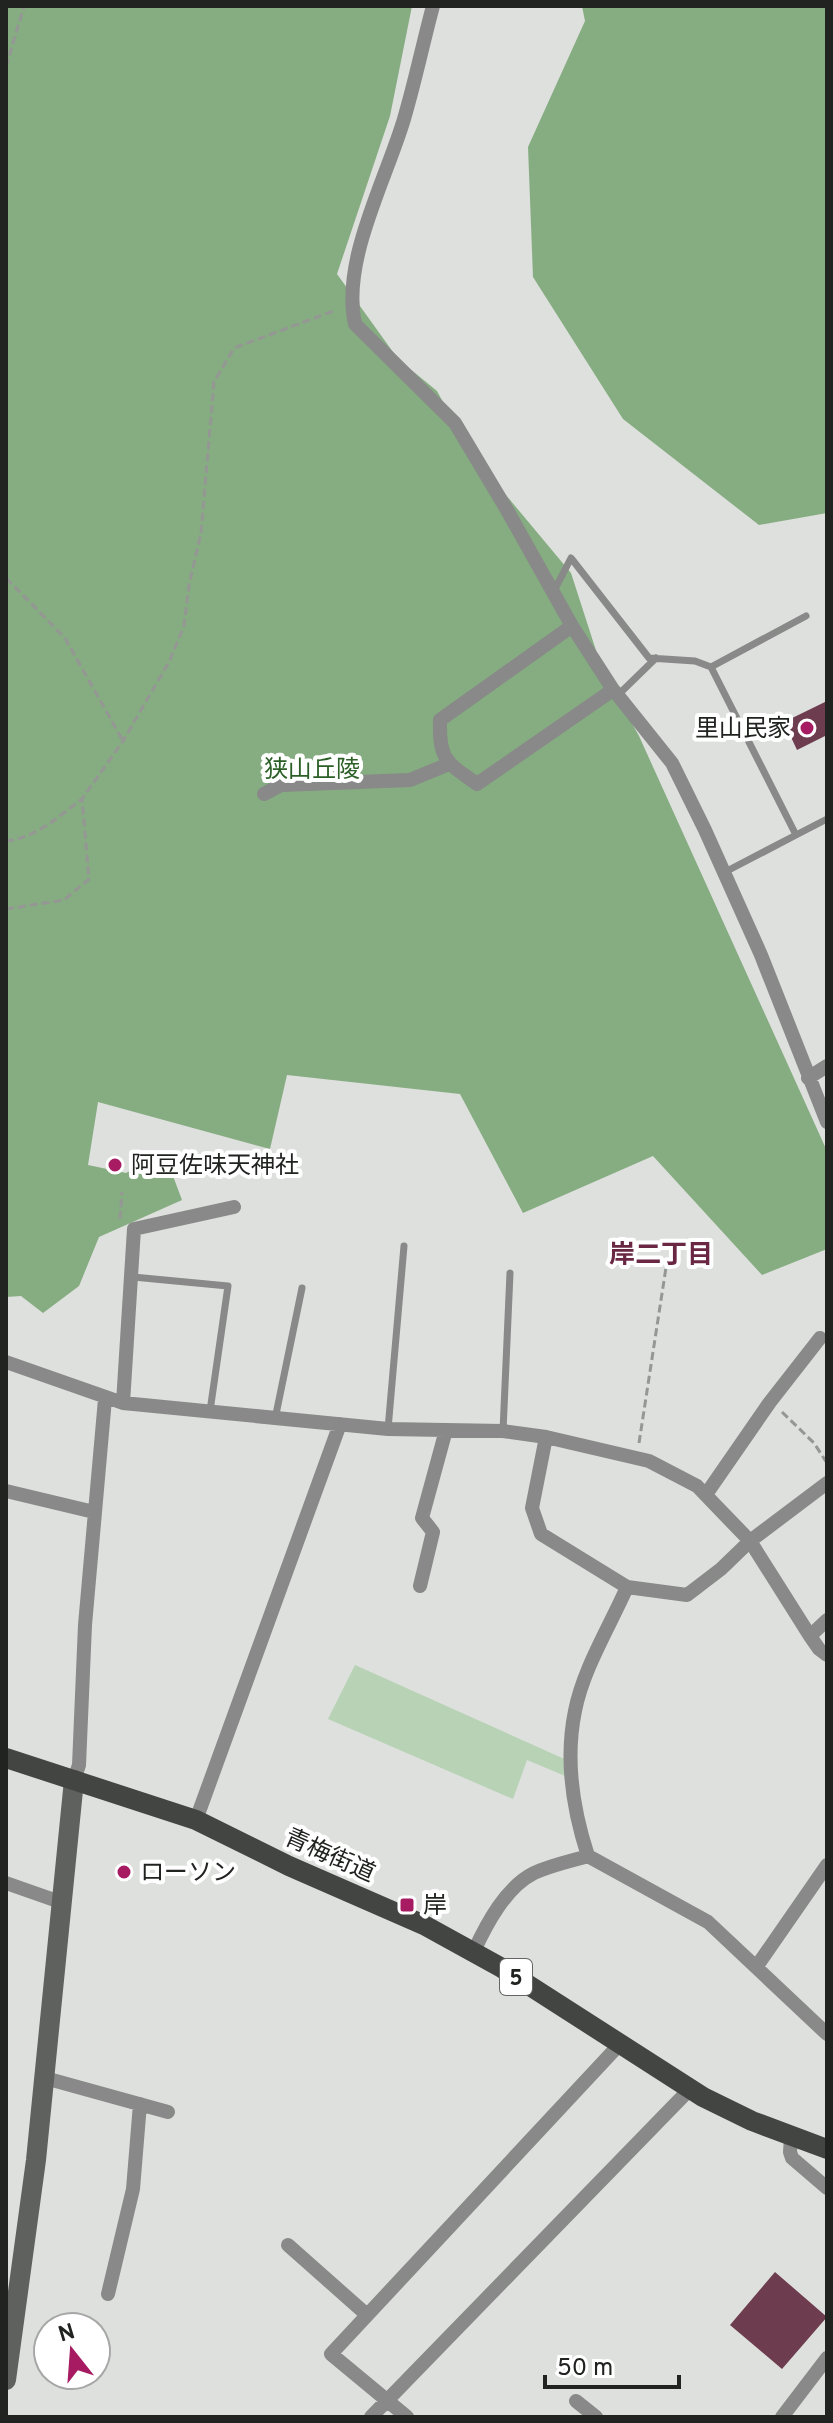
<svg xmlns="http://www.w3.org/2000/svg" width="833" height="2423" viewBox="0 0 833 2423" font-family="Overpass,'Noto Sans JP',sans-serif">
<rect width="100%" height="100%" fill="#dde0dc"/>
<path fill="#b8d2b5" d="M355,1665L569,1761L570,1778L527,1760L513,1799L328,1719Z"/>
<path fill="#86ac81" d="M6,6H412L390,116L337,274L398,359L437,391L470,452L571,573L602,669L639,736L827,1151V1249L762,1275L653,1156L523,1213L460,1094L287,1075L270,1149L98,1102L88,1165L126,1173L164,1152L182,1200L99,1237L79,1286L43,1313L21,1296L6,1297Z
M582,6H827V513L759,525L623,419L533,277L528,147L585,21Z"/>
<path fill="#6e3c4f" d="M827,701V735L797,750L784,722Z
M775,2272L827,2317L782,2369L730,2325Z"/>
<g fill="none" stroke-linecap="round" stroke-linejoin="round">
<path stroke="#959794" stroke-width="3" stroke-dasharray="8 4" stroke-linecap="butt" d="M6,67L24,6
M6,578L65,638L123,741
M6,841C36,838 58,817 82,799
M6,909L64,900L89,879L82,799L123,741L169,662L184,626L189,585L201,533L214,382L234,348L336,310
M120,1219L122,1192
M782,1412L814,1443L827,1463
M639,1443L667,1261"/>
<path stroke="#888988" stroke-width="7" d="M554,591L571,558L649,658L695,661L711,667L796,835L725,872
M711,667L806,616
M618,695L656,658
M796,835L827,819
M133,1277L228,1286L210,1411
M275,1419L302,1288
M388,1429L404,1246
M503,1431L510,1273"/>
<path stroke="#888988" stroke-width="14" d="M433,6C423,43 415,82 404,119C386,180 341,261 355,324L455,423L507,510L572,626L612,688L672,763L705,830L761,955L827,1122
M572,626L440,720C439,760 446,762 477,784L607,694L612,688
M264,794L281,785L410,780L449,764
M808,1078L827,1066
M6,1362L123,1403L388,1429L503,1431L546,1437L649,1461L697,1486L750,1541L810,1636L819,1649L827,1655
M123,1403L134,1229L234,1207
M546,1437L532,1508L541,1534L627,1587
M827,1483L750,1541L721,1569L687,1595L627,1587C610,1626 583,1669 575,1711C565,1759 573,1810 588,1856L708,1922L827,2034
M6,1491L94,1512
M707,1493L770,1402L820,1338
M420,1586L433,1532L422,1518L446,1430
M810,1636L827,1620
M74,1780L79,1765L85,1625L105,1399
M196,1820L340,1424
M6,1883L63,1903
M474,1951C487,1923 506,1887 534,1873C551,1865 571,1861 588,1856
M757,1966L827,1865
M45,2078L168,2112
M791,2137L790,2152L792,2158L827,2188
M288,2245L367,2315
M108,2294L133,2189L140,2104
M576,2401L596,2417
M371,2417L689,2090
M407,2417L331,2354L619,2045
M782,2417L827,2358"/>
<path stroke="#5f615f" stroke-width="20" d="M6,2380L36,2160L74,1780"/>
<path stroke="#434542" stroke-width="20" d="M6,1758L196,1820L289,1866L424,1925L502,1968L703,2097L752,2121L827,2149"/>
</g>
<g fill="#a61b61" stroke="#fff" stroke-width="3">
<circle cx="807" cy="728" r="8"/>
<circle cx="115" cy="1165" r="8"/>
<circle cx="124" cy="1872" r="8"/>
<rect x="399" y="1897" width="16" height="16" rx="4"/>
</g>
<g text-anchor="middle" stroke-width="8" stroke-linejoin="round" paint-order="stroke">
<rect fill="#fff" stroke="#646564" stroke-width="2" x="500" y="1959" width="32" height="36" rx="6"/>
<g font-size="22" font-weight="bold" fill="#212321">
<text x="516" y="1985">5</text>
</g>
<g font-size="24" fill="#212321" stroke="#fff" text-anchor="start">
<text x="791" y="736" text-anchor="end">里山民家</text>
<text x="131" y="1173">阿豆佐味天神社</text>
<text x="140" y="1880">ローソン</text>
<text x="423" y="1913">岸</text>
</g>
<g font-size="24" fill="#2b5f26" stroke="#fff">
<text x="312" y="777">狭山丘陵</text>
</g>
<g font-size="24" fill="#212321" stroke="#fff">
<text transform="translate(330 1855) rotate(24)" y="8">青梅街道</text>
</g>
<g font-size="26" font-weight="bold" fill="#692743" stroke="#fff">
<text x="661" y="1263">岸二丁目</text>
</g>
</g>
<rect width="833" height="2423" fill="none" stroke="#212321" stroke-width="16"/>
<g transform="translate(72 2351) rotate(343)"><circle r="38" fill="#ffffff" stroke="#a6a7a6" stroke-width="2"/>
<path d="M0-6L14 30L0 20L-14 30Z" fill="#a61b61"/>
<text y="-12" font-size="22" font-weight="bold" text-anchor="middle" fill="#212321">N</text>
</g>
<path d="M545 2375v12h134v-12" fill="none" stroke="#212321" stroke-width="4"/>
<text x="557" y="2375" font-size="24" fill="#212321" stroke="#ffffff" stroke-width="6" paint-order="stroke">50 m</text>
</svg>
